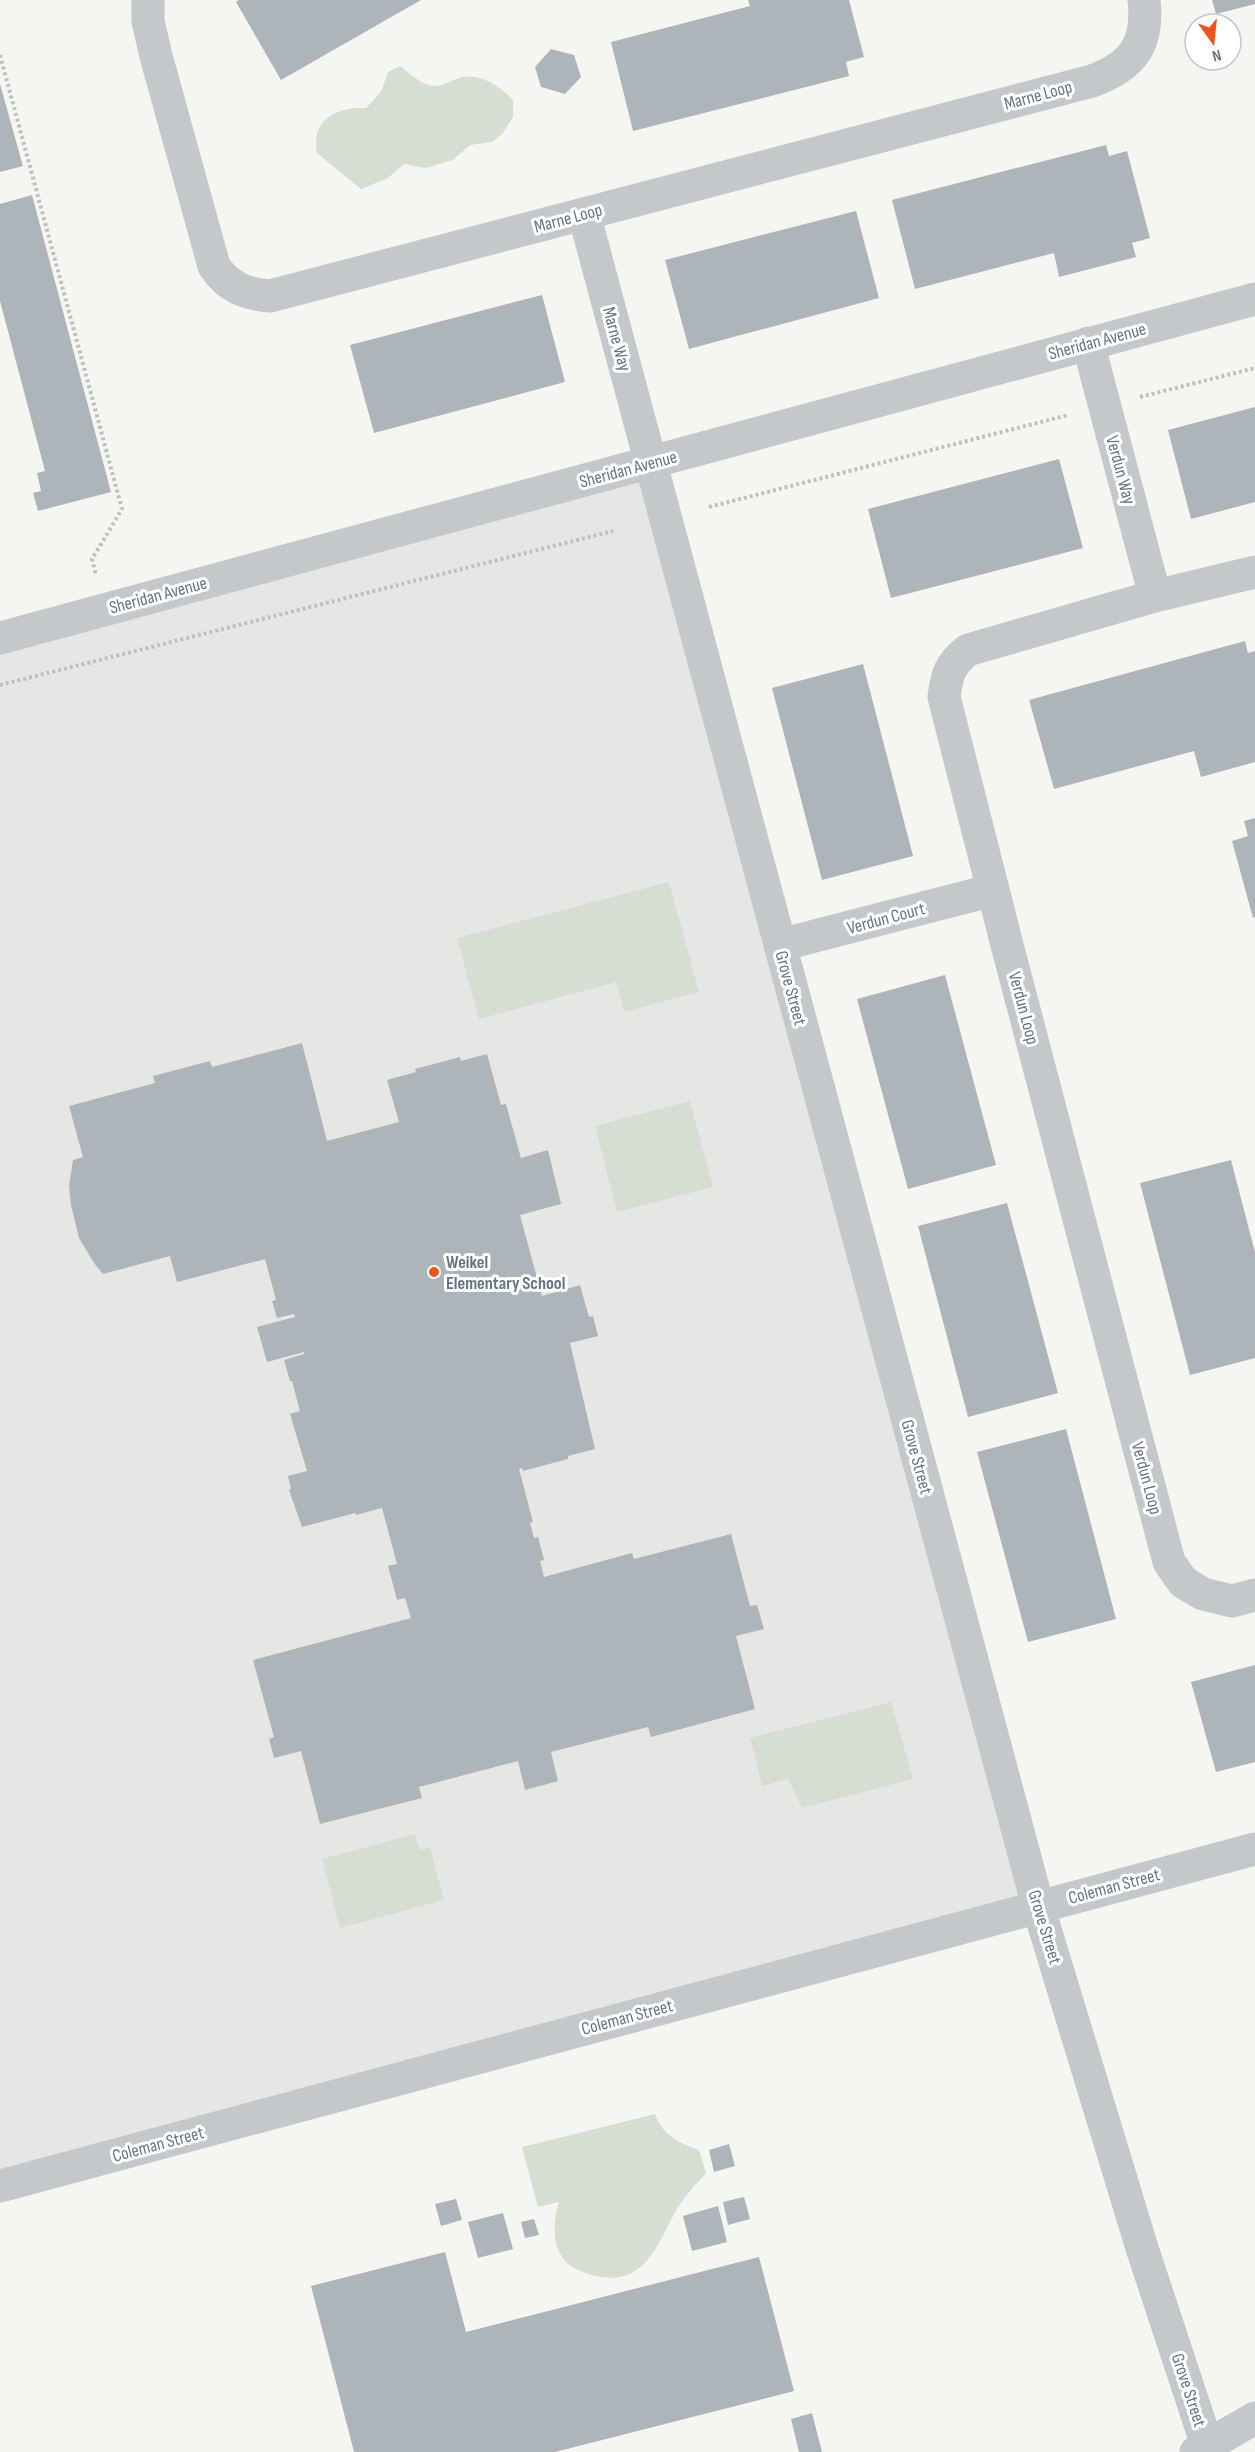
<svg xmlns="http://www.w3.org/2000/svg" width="1255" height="2452" viewBox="0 0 1255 2452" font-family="'Sofia Sans Condensed',sans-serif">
<rect width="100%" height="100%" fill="#f5f6f1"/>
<path fill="#e6e7e5" d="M650,463L1038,1906L0,2186V638Z"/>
<path fill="#d6ddd2" d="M400,66C411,74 423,87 437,86C444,85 452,80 459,78C480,72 499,86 513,100V117L503,133L492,142L470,145L453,160L425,168L404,164L388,178L361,189L317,153C311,119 336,107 366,108L381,92L388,72Z
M669,882L699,992L624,1012L616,982L479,1019L457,938Z
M690,1101L713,1187L617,1212L595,1126Z
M891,1702L913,1779L802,1808L788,1779L762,1786L750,1738Z
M415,1834L420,1850L430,1847L444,1900L340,1928L322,1859Z
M655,2114C662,2135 679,2143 699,2150L706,2173C696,2184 685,2196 677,2209C658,2242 646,2287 597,2276C587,2274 575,2270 567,2263C551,2247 553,2222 559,2202L538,2207L522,2147Z"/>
<path fill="#adb4ba" d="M239,0H421L281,80L236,2Z
M748,0H849L864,57L846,62L849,76L633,131L611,42L750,6Z
M1212,0H1255V4L1216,14Z
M551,49L574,55L581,77L565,94L541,87L535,67Z
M0,84L23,166L0,172Z
M1106,145L1109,156L1127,151L1150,238L1132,243L1136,257L1059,277L1054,253L915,289L892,200Z
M32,195L111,492L38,511L33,493L41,491L37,473L45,471L0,301V204Z
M856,211L879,298L689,349L665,260Z
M542,295L565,382L374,433L350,345Z
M1255,407V502L1191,519L1168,430Z
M1059,459L1083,548L891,598L868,509Z
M1245,641L1248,653L1255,651V762L1201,777L1194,751L1054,789L1029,700Z
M863,664L913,856L822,880L772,688Z
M1255,818V917L1253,918L1232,841L1248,836L1244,821Z
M945,975L996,1165L908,1189L857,999Z
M302,1043L327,1141L399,1122L387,1080L416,1072L415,1069L460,1057L461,1061L487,1054L501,1105L506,1104L521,1158L548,1150L561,1204L520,1215L542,1296L580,1285L589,1317L593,1316L598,1336L570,1343L595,1449L568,1456V1459L523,1471L522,1468L519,1469L533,1522L530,1523L534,1538L538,1537L544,1560L540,1561L544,1577L632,1553L634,1559L731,1534L750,1606L757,1605L764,1629L736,1636L755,1709L651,1737L648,1727L551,1752L558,1781L525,1790L518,1761L419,1787L422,1798L320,1824L301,1751L274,1758L269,1739L274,1737L253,1660L411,1618L405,1598L397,1600L388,1566L397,1564L382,1508L356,1515L355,1513L302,1527L289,1490L291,1489L288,1476L307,1471L290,1414L300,1411L292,1381H290L284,1360L304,1354V1352L267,1362L257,1327L295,1317L294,1314L277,1318L272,1301L276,1300L265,1259L177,1282L170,1256L103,1274L94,1263L79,1238L71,1205L69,1186L73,1160L83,1157L69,1106L155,1083L153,1076L210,1061L212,1067Z
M1231,1160L1255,1252V1358L1190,1375L1140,1183Z
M1007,1203L1058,1393L968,1417L918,1226Z
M1066,1429L1116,1619L1028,1642L977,1452Z
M1255,1665V1762L1216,1772L1191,1682Z
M729,2144L735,2166L714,2172L709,2150Z
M744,2197L750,2219L728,2225L723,2202Z
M456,2199L462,2220L441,2226L435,2204Z
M718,2206L727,2242L692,2251L683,2216Z
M503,2213L513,2249L478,2258L468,2222Z
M534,2219L539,2235L525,2238L521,2222Z
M445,2252L466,2332L759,2257L794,2391L555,2452H354L311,2286Z
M812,2413L822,2452H799L791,2419Z"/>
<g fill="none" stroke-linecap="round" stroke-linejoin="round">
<path stroke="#bec0c2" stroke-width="4" stroke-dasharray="3 3" stroke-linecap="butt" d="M0,55L122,509L92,559L96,575
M1140,397L1255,368
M709,507L1068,415
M0,685L613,531"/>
<path stroke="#c5c8cb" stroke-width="33" d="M148,0V21L156,56L214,266C228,287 245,294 270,296L1092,81C1133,66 1149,44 1144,0
M584,214L1038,1906L1142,2248L1207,2445
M1088,343L1155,596
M1255,572L1155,596L968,650C950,664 947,674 944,697L1006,941L1169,1562L1183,1582L1203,1594L1232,1601L1255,1595
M0,638L1255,299
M780,945L993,890
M0,2186L1255,1849
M1196,2452L1255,2418"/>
</g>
<circle fill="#ed551a" stroke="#fff" stroke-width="2" cx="434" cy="1272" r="6"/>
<g text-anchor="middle" stroke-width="6" stroke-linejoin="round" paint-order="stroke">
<g font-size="18" fill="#637484" stroke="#fff">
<text transform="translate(1038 95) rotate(-15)" y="6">Marne Loop</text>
<text transform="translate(568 218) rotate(-15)" y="6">Marne Loop</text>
<text transform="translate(617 339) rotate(75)" y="6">Marne Way</text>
<text transform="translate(1097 341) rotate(-15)" y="6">Sheridan Avenue</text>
<text transform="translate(628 469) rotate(-15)" y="6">Sheridan Avenue</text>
<text transform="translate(1121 470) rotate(75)" y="6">Verdun Way</text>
<text transform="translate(158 595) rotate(-15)" y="6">Sheridan Avenue</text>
<text transform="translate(886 918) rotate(-15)" y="6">Verdun Court</text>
<text transform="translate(791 988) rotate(75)" y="6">Grove Street</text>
<text transform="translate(1024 1008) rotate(75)" y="6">Verdun Loop</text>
<text transform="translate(917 1457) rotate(75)" y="6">Grove Street</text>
<text transform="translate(1147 1478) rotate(75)" y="6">Verdun Loop</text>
<text transform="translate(1114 1886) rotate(-15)" y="6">Coleman Street</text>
<text transform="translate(1045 1927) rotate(73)" y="6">Grove Street</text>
<text transform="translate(627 2017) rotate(-15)" y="6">Coleman Street</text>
<text transform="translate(158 2144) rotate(-15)" y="6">Coleman Street</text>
<text transform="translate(1189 2390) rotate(72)" y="6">Grove Street</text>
</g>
<g font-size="18" font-weight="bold" fill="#637484" stroke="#fff" text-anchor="start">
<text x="446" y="1268">Weikel<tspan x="446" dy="21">Elementary School</tspan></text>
</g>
</g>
<g transform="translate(1213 42) rotate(165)"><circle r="28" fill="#ffffff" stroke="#c1c7ce" stroke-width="1.5"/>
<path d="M0-4.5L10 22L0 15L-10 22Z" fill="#ed551a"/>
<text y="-9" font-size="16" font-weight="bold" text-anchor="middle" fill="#637484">N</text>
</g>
</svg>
